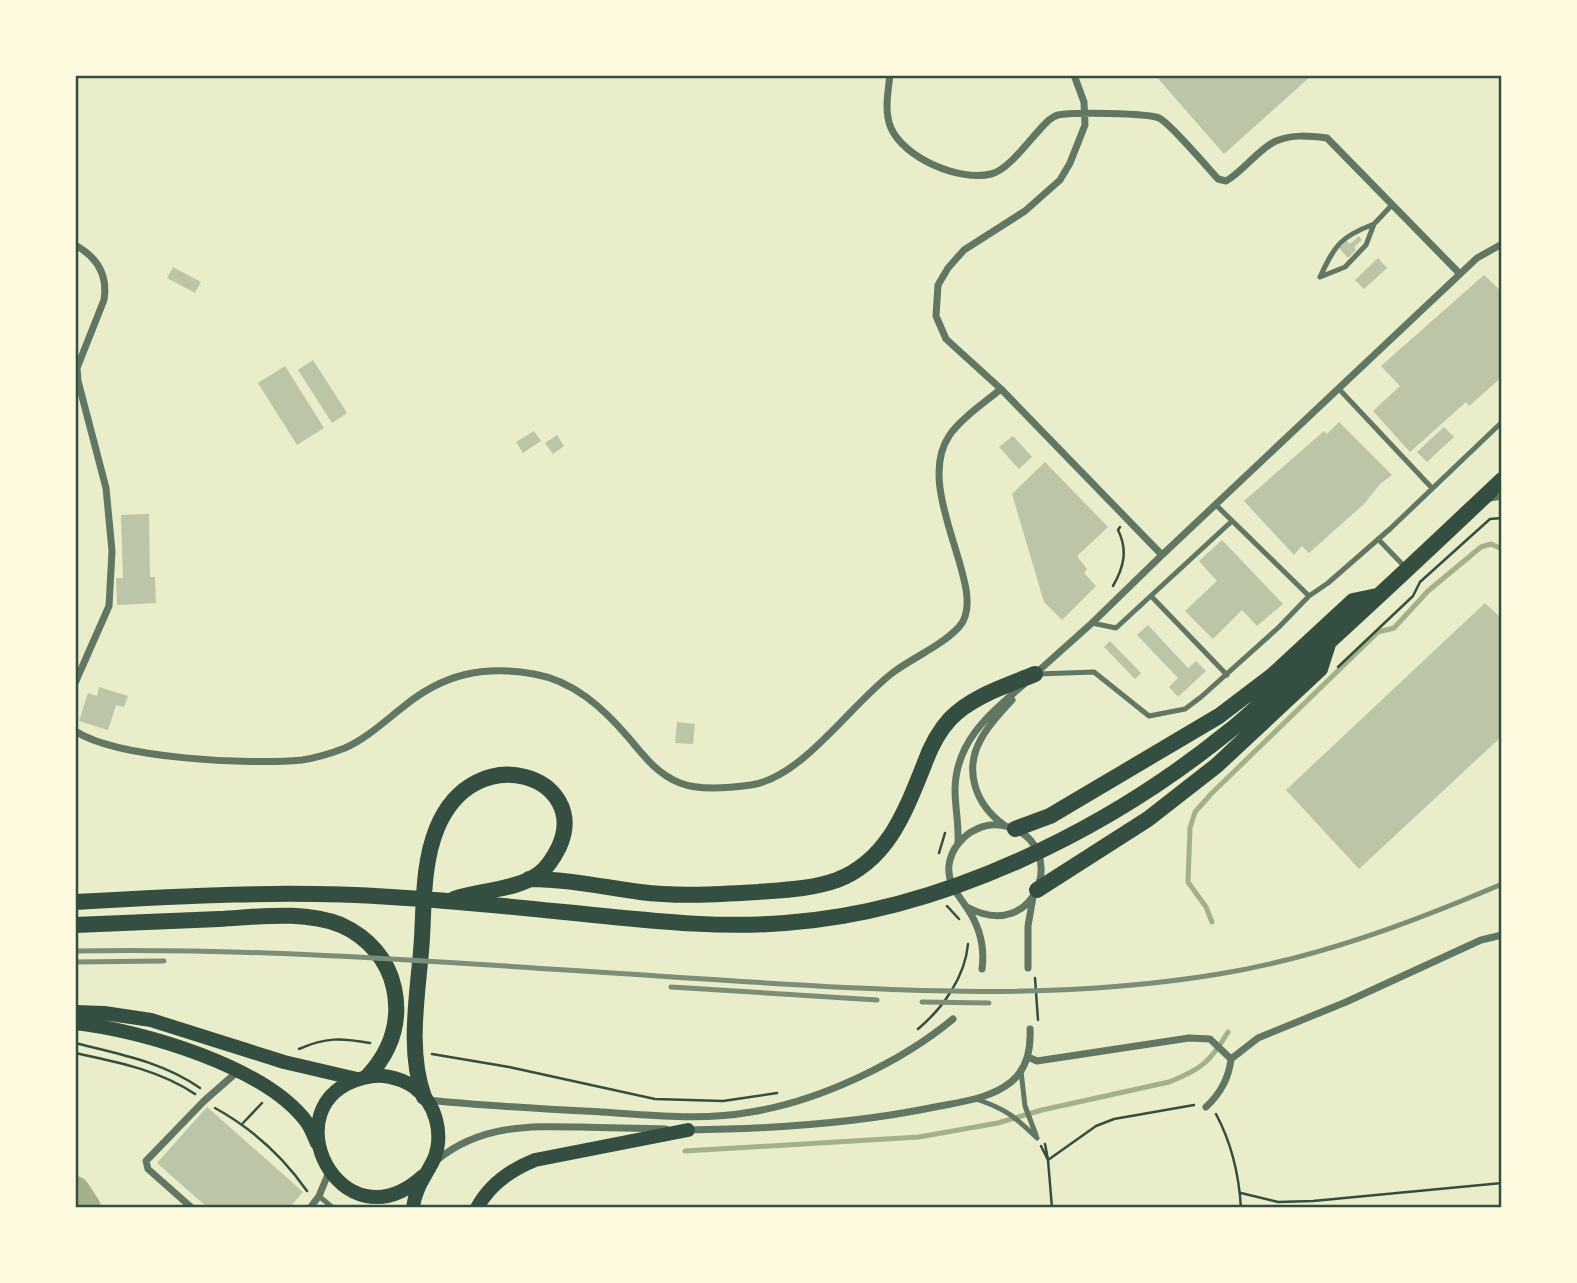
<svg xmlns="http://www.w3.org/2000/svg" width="1577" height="1283" viewBox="0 0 1577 1283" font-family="'DM Sans',sans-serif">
<rect width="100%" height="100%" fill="#e9edc9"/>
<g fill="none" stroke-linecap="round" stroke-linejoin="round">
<path stroke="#a3b18a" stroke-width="5" d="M1212,922L1206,907L1188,882L1190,828L1195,812L1212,793L1378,632L1394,628L1428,591L1481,547L1491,544L1502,549
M685,1151L919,1137L998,1123L1042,1110L1169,1082C1202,1069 1210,1062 1228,1032"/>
<path stroke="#a3b18a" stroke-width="30" d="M75,1191L86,1208"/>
</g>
<path fill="#bcc5a7" d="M1155,75H1312L1224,154Z
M1359,236L1362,240L1354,247L1356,250L1348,258L1339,248L1347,241L1350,244Z
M1378,258L1387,268L1364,289L1355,280Z
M173,267L201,282L195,293L167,278Z
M1484,275L1502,292V377L1469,406L1466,402L1410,452L1373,411L1400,386L1381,366Z
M313,360L347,413L332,423L298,370Z
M285,366L324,428L297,445L258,383Z
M1339,422L1392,475L1380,484L1365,503L1309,553L1302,546L1294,555L1244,501L1324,431L1327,434Z
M1444,427L1454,437L1427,462L1417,452Z
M534,431L541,441L523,453L516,442Z
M557,435L564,446L553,454L545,443Z
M1013,436L1032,457L1019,469L999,447Z
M1045,462L1108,527L1077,556L1087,569L1084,573L1096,586L1062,620L1044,602L1012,494Z
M149,514L150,577H155L156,603L117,605L116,578H123L121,515Z
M1222,540L1283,604L1257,626L1242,610L1213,639L1185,611L1217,581L1199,561Z
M1485,603L1502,619V736L1359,869L1286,790Z
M1148,625L1188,668L1196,661L1206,671L1178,697L1169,687L1178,678L1137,635Z
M1110,641L1141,673L1135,679L1104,647Z
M99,687L128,696L124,707L116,705L108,730L79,721L88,693L97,696Z
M677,722L695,724L693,744L675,743Z
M207,1107L303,1192L289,1208H208L157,1163Z"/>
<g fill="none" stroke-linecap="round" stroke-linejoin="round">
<path stroke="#344e41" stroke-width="2.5" d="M1113,586C1124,567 1128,550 1118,530L1120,527
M1338,667L1413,596L1420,582L1490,519L1502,518
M939,853L945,833
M947,906L959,919
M1035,978L1038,1020
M918,1029C943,1008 965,977 968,944
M75,1043C119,1054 163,1062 200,1088
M299,1049C326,1037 341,1038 370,1043
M75,1053C117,1062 159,1070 195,1094
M432,1054L509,1067L655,1099L723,1101L777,1093
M215,1108C253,1129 282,1155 307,1191
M1216,1114C1231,1142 1239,1175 1241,1208
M243,1123L262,1103
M1045,1144L1048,1160L1096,1126L1114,1119L1194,1105
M1041,1146L1048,1160L1052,1208
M1241,1193L1278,1202L1313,1201L1502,1183"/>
<path stroke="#617663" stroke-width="5" d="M1320,277L1345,267L1366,245L1374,224L1392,205
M1320,277C1335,245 1340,237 1374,224
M1339,389L1431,487
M1490,499L1502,497
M1215,504L1309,596
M1378,539L1405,567
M1151,596L1227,675
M1092,623L1116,628L1232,521
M1038,674L1094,672L1149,716L1185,709L1201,697L1279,627L1309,596L1328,583L1391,528L1502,422
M1021,1071L1025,1106L1036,1135
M976,1099C1006,1109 1014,1116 1037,1138
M319,1196L333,1208"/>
<path stroke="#617663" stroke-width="7" d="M890,75C888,91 884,113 891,128C904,158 960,182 991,174C1011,169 1033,134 1049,120C1052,118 1054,116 1058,115C1071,112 1147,113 1159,118C1170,123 1207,167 1218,179L1226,181C1244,171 1259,148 1276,141C1292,134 1310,136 1327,138L1460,274
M1074,75L1084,102L1085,125L1070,163L1060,180L1025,211L964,250L948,268L938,285L936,316L946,339L1001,389L1162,555
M75,245C97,257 108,275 104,300L77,368L78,381L106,488L112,551L109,606L75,683
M1035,674L1092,623L1162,555L1477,258L1502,244
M75,731C118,759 250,765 302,760C316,758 332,753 345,748C367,738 385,721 403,707C443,674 483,665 534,674C574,681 603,708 628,737C644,756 657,774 680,783C700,791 730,788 751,785C804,777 852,702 895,671C916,656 941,646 959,627C992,592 912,492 949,436C959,420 985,402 1001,389
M1004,825C976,805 963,771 981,739C989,724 1001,712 1012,700
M958,843C959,825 955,807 955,789C956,740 991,713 1024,684
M967,907C1037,945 1070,846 1009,827C999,824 987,824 977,829C963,835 951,849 949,865C947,884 958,894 967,908C980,927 985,947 982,969
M1028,968V926L1033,897
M1028,1057L1037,1061L1189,1038L1210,1039L1231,1059
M427,1100C485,1106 544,1109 602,1112C652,1115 702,1121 751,1112C819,1101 900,1063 953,1019
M1206,1107C1220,1094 1229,1078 1231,1059L1258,1038L1346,1002L1481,940L1502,935
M688,1130C771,1129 853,1124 935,1107C960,1102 990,1099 1011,1082C1027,1069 1031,1049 1030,1029
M437,1160C480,1125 528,1126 580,1127C609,1128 637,1128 666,1129
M192,1208L148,1169L146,1161L204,1101L237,1072
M310,1208L319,1196L329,1172"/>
<path stroke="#344e41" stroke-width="14" d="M75,1012L104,1013L151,1020L284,1062L357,1079
M75,1023C141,1030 268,1067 308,1124C312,1130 314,1137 317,1143
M413,1208C415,1188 426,1176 434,1159C444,1134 436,1103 414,1087C399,1077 380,1073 363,1078C267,1103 341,1251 423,1176
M477,1208C490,1184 510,1170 535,1160L688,1130"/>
<path stroke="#344e41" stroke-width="16" d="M1015,829L1050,816L1219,716L1273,675L1353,601L1377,596
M529,879C567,879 603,887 640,892C680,897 719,894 758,892C784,890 812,889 837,880C888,860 905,812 924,765C930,748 938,732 950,719C972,696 1006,686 1035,674
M1037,890L1148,819L1216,766L1320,669L1328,644
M75,902C180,896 286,890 391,897C462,901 533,909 604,916C664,922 724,928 785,923C942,912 1107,830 1228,732C1251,714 1272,693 1293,674C1364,611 1433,545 1502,480
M75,925C123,923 171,921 219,919C258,917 304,910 341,925C368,937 388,960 394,988C401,1021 391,1051 368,1076
M424,1097C406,1048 419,989 422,938C424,902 423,862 437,828C475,736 591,777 559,847C554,857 549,866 540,873C518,890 481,890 454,899"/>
<path stroke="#7c8e77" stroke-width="5" d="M75,951C295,947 515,968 735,981C898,991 1057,1001 1219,974C1317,958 1411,923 1502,884
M75,962L164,961
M671,987L877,1000
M922,1002L989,1003"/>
</g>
<rect width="1577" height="1283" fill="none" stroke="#fefae0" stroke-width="154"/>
<rect x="77" y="77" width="1423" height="1129" fill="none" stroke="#344e41" stroke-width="2.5"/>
</svg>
